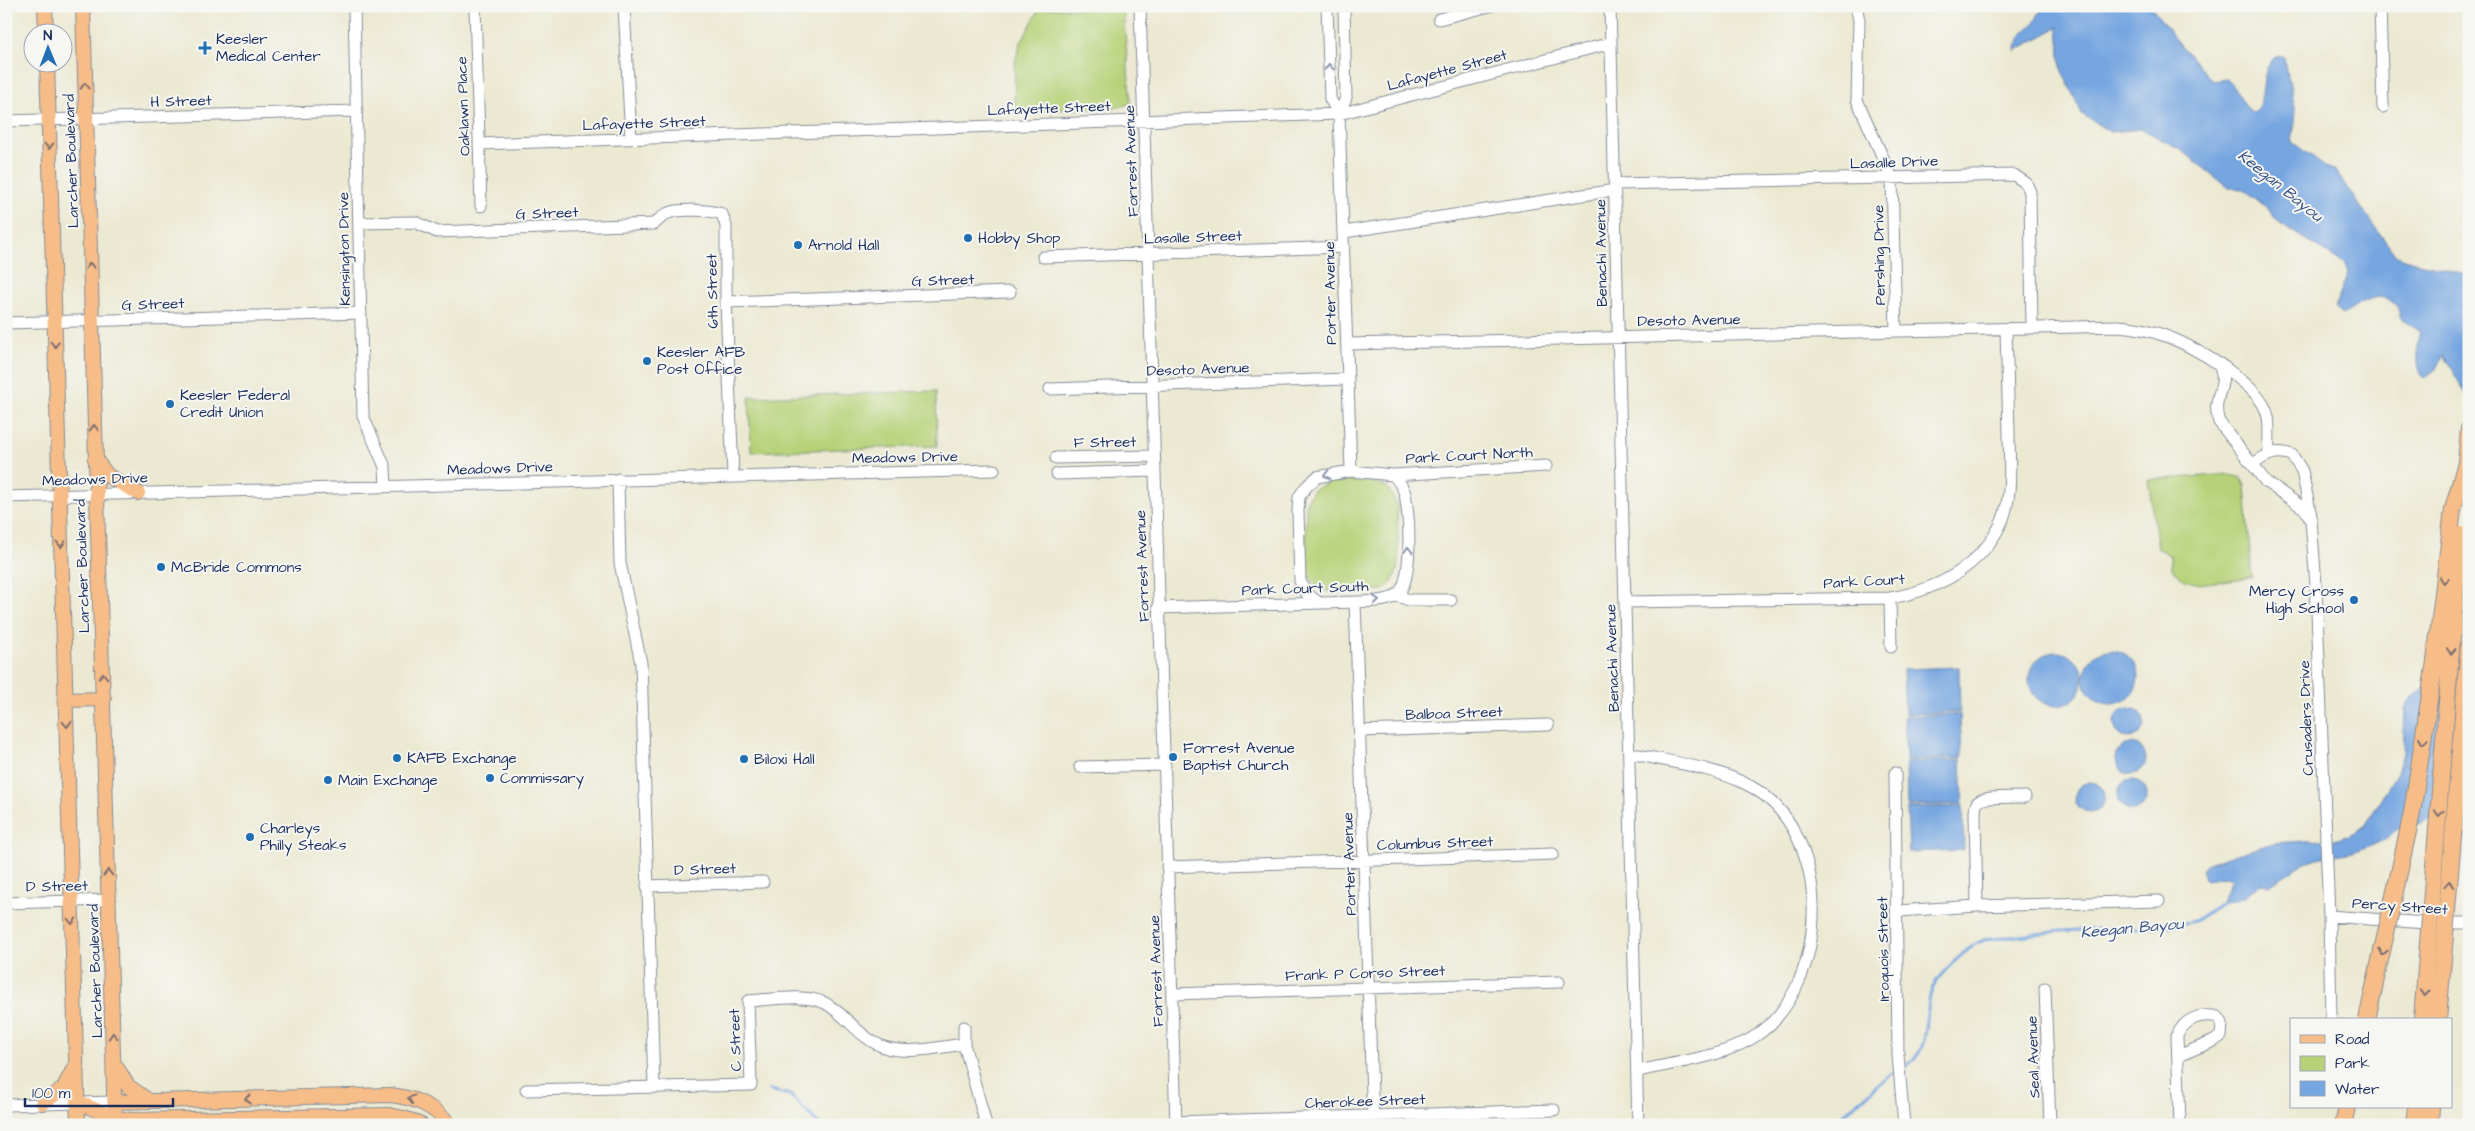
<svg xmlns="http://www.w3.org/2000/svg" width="2475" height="1131" viewBox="0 0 2475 1131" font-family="'Architects Daughter',sans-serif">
<rect width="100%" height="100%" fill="#f6f6f2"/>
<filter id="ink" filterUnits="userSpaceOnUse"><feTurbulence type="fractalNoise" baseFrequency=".02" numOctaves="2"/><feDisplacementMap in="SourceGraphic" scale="10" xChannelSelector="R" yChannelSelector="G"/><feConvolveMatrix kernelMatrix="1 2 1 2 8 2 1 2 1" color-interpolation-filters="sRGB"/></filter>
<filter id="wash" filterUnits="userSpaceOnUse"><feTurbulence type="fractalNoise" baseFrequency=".0096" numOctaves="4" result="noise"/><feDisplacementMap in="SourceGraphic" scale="20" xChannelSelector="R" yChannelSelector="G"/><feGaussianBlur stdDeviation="1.12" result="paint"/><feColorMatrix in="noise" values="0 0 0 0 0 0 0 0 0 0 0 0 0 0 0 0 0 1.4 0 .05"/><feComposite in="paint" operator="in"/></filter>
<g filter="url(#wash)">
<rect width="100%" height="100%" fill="#ece9d2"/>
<path fill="#b6d177" stroke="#68806a" d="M1040,8L1123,9L1131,104L1113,108L1014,111L1015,62L1021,42Z
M936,391L937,446L751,452L749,397Z
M2231,474L2241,478L2245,485L2252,577L2200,584L2184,580L2171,569V556L2158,548L2148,480Z
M1370,481L1387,487L1397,504L1399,565L1393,581L1383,590L1333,593L1319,588L1306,573V503L1313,490L1329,482Z"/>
<path fill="#76a6e0" stroke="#486a9f" d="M2037,6H2151L2173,36L2212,81L2227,79C2237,88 2241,101 2250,111L2256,112C2268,93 2257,70 2278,55L2284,57L2296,113L2292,142L2325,167L2335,171L2396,256C2419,266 2445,266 2469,276V399L2443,355L2438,367L2425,378C2411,369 2419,346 2420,332C2415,327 2406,323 2401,318C2399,315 2399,310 2397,307C2381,286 2358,304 2342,315L2335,307L2348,273L2345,264L2280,224L2266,207L2244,189L2229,188L2180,149L2142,129L2110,132L2082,114L2061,69L2058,27L2015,51L2020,36L2034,23L2041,10Z
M2469,649V788L2457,803L2421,823L2396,830L2384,840L2359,851L2317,858L2306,862L2269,885L2261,884L2242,898L2220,904L2232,880L2226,877L2205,880L2203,869L2208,863L2273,843L2338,839L2351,834L2365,826L2397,772L2403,753L2405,709L2412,696L2443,678Z
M2084 677a27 27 0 1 1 54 0a27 27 0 1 1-54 0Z
M2029 679a27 27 0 1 1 54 0a27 27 0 1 1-54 0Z
M1959,667L1960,712L1905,714L1903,669Z
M2114 723a15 15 0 1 1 30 0a15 15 0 1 1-30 0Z
M1960,714L1962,758L1906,760L1904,716Z
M2116 759a15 15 0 1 1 30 0a15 15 0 1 1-30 0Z
M1961,760L1963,804L1907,806L1906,762Z
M2117 795a15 15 0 1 1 30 0a15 15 0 1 1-30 0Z
M2075 797a15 15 0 1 1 30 0a15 15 0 1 1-30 0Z
M1963,806L1964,850L1909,852L1907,808Z"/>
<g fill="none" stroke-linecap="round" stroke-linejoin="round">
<path stroke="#76a6e0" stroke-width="3" d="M1902,1068C1935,1051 1922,1017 1932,989C1938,974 1969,946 1984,940L2061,931L2169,926L2195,921L2220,904
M770,1090L790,1095L820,1125
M1832,1125L1889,1075L1897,1071"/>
</g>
</g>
<g filter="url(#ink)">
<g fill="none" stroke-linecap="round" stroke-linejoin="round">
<g stroke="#848c98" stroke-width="13">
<path id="minor" d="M354,6L363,416L385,467L386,486
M475,6L481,206
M624,6L631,139
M1140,6L1176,1125
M1327,6L1330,99L1339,114L1351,471
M1610,6L1638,1125
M1856,6L1859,20L1857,100L1892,178L1896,331
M2380,6L2383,107
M1439,19L1490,6
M1339,114L1346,98L1344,6
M6,121L357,111
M479,144L1339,114L1611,43
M1615,184L2014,175L2026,183L2030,192L2032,328
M359,223L415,222L437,232L654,224C658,221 662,216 666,214C678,208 710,210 722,214L726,226V302L733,476
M1344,232L1615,190
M1043,257L1344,247
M726,302L1010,292
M6,323L360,313
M1347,344L2117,326C2157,328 2186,343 2219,364C2230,388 2210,395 2219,422L2266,482L2305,509L2311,520L2316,585L2329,916L2331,1020
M2220,364C2237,377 2264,395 2268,417C2270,428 2268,441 2269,453
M1050,389L1348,379
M1056,458L1154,456
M2253,464C2266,455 2276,449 2292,455L2302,471L2311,516
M1057,474L1154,471
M618,479L620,563L641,663L654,1087
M6,497L994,470
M1396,595L1409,600H1451
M1890,598L1891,647
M1355,602L1373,1125
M1626,602L1890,598C1938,590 1983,566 2003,519C2013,493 2009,459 2009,432C2008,397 2007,363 2006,329
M1319,603L1307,594L1300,581L1298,511L1299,497L1306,487L1317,477L1351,471L1393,475L1546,466
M1158,608L1355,602C1368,601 1386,603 1397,595C1414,581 1409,515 1405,494C1403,487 1398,480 1393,475
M1361,731L1548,725
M1630,753C1669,762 1715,767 1750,786C1834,831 1832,983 1757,1035C1723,1058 1676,1062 1638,1071
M1080,767L1165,765
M1895,773L1898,1055L1904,1125
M1167,867L1553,854
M647,886L763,882
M6,903L109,900
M1977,906L1975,815C1975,811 1975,807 1977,803C1982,795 2015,798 2025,797
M1898,911L1977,906L2159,901
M2329,916L2426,923H2469
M2045,988L2050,1125
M1172,994L1559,982
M964,1027V1044L986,1125
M2178,1056L2214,1041L2221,1036L2222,1023L2218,1017C2200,1013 2184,1019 2177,1036L2180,1125
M526,1090L751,1085L748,1001C771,1000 803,993 825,1003C846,1014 860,1039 884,1047C908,1055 940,1047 964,1044
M6,1105L115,1102
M1176,1122L1554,1110"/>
</g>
<g stroke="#848c98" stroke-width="16">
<path id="major" d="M45,6L46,32
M83,6L115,1125
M47,62L78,1125
M95,459L108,476L138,493
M66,700L104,699
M116,1066L128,1086L149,1101
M77,1102L115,1118L131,1120L389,1115L404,1118L421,1125
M115,1102L390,1095C415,1098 433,1105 450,1125
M43,1103L63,1089L74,1068"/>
</g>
<g stroke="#848c98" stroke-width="18">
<path id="highway" d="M2466,463L2469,429
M2343,1125L2347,1107
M2414,1125L2416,1107
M2430,1125L2431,1107"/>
</g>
<use href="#minor" stroke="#fff" stroke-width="11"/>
<use href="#major" stroke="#f7bd88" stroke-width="14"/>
<use href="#highway" stroke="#f7bd88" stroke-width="16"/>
<g stroke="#848c98" stroke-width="18" stroke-linecap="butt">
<path id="highway-bridge" d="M2367,1020L2412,813L2435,661L2453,509L2466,463
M2422,1020L2460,535
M2438,1020L2469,642"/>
</g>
<use href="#highway-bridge" stroke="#f7bd88" stroke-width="16"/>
</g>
<defs><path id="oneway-chevron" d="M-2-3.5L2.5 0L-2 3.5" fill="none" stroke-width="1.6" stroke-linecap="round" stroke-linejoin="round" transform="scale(1.25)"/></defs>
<g stroke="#8d97ae">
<use href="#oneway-chevron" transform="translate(1329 67) rotate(-92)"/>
<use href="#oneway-chevron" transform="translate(1327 475) rotate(168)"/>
<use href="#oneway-chevron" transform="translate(1408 550) rotate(-91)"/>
<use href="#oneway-chevron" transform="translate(1376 600) rotate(-5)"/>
</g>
<g stroke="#7e6f71">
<use href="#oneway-chevron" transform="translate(85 86) rotate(-92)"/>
<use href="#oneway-chevron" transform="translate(49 146) rotate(88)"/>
<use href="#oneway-chevron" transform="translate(90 266) rotate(-92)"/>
<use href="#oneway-chevron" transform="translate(55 344) rotate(88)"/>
<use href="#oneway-chevron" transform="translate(94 428) rotate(-91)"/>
<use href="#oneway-chevron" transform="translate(61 544) rotate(88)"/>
<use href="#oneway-chevron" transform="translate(2444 580) rotate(97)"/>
<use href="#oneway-chevron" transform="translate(2451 651) rotate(94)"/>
<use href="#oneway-chevron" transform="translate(103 676) rotate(-92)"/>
<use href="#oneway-chevron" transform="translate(67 724) rotate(88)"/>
<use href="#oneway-chevron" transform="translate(2423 741) rotate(98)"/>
<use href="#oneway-chevron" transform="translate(2439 813) rotate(94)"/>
<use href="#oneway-chevron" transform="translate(108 873) rotate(-91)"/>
<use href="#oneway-chevron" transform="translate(2449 884) rotate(-85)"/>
<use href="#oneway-chevron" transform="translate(72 921) rotate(88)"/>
<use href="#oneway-chevron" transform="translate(2383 952) rotate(103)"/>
<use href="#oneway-chevron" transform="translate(2425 993) rotate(94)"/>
<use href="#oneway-chevron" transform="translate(113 1036) rotate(-92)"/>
<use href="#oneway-chevron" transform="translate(248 1099) rotate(179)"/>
<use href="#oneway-chevron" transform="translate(411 1099) rotate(-165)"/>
</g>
</g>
<g fill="#1f6fb2" stroke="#f6f6f2" stroke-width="2">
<path d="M202.5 40.5h5v5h5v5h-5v5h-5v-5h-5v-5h5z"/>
<circle cx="968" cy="238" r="5"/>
<circle cx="798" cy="245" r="5"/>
<circle cx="647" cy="361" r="5"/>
<circle cx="170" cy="404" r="5"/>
<circle cx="161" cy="567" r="5"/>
<circle cx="2354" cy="600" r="5"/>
<circle cx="1173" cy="757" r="5"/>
<circle cx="397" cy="758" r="5"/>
<circle cx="744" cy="759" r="5"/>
<circle cx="490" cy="778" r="5"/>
<circle cx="328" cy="780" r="5"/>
<circle cx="250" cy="837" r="5"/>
</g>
<g text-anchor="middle" stroke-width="4" stroke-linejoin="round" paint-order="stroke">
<g font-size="15" fill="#1b2f5e" stroke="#f6f6f2" text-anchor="start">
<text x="216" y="44">Keesler<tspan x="216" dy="17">Medical Center</tspan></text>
<text x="978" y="243">Hobby Shop</text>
<text x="808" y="250">Arnold Hall</text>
<text x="657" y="357">Keesler AFB<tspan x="657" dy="17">Post Office</tspan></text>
<text x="180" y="400">Keesler Federal<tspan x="180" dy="17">Credit Union</tspan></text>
<text x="171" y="572">McBride Commons</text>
<text x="2344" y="596" text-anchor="end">Mercy Cross<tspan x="2344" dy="17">High School</tspan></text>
<text x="1183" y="753">Forrest Avenue<tspan x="1183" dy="17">Baptist Church</tspan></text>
<text x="407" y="763">KAFB Exchange</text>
<text x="754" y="764">Biloxi Hall</text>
<text x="500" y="783">Commissary</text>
<text x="338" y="785">Main Exchange</text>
<text x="260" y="833">Charleys<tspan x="260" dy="17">Philly Steaks</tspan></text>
</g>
<g font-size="15" fill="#1b2f5e" stroke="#f6f6f2">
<text transform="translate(1447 70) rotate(-15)" y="5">Lafayette Street</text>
<text transform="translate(181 101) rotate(-2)" y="5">H Street</text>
<text transform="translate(463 106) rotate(-92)" y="5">Oaklawn Place</text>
<text transform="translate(1049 108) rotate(-2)" y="5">Lafayette Street</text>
<text transform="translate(644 123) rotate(-2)" y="5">Lafayette Street</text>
<text transform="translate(71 161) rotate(-92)" y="5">Larcher Boulevard</text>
<text transform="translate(1131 161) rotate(-92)" y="5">Forrest Avenue</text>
<text transform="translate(1894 162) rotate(-2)" y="5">Lasalle Drive</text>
<text transform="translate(547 213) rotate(-2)" y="5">G Street</text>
<text transform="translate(1193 237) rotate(-2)" y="5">Lasalle Street</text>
<text transform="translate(344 249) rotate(-91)" y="5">Kensington Drive</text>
<text transform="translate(1601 253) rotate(-91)" y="5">Benachi Avenue</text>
<text transform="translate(1879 255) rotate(-91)" y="5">Pershing Drive</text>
<text transform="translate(943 280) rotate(-2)" y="5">G Street</text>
<text transform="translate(712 291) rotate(-91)" y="5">6th Street</text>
<text transform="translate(1330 293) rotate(-91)" y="5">Porter Avenue</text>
<text transform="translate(153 304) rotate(-2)" y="5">G Street</text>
<text transform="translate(1689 320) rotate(-1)" y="5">Desoto Avenue</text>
<text transform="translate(1198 369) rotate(-2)" y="5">Desoto Avenue</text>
<text transform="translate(1105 442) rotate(-1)" y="5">F Street</text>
<text transform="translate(1469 455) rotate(-3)" y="5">Park Court North</text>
<text transform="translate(905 457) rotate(-1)" y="5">Meadows Drive</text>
<text transform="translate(500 468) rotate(-2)" y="5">Meadows Drive</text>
<text transform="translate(95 479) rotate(-2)" y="5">Meadows Drive</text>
<text transform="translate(82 566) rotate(-92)" y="5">Larcher Boulevard</text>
<text transform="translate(1142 566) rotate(-92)" y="5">Forrest Avenue</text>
<text transform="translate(1864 581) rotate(-3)" y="5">Park Court</text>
<text transform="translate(1305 588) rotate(-2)" y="5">Park Court South</text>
<text transform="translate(1612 658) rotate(-92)" y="5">Benachi Avenue</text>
<text transform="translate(1454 713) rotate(-2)" y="5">Balboa Street</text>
<text transform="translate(2306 718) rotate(-92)" y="5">Crusaders Drive</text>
<text transform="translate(1435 843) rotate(-2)" y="5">Columbus Street</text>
<text transform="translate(1349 864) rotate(-92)" y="5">Porter Avenue</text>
<text transform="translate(705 869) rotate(-2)" y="5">D Street</text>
<text transform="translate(57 886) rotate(-1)" y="5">D Street</text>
<text transform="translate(2400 906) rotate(4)" y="5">Percy Street</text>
<text transform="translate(1883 949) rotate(-91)" y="5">Iroquois Street</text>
<text transform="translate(95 971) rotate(-92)" y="5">Larcher Boulevard</text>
<text transform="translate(1156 971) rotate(-92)" y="5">Forrest Avenue</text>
<text transform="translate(1365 973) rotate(-2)" y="5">Frank P Corso Street</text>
<text transform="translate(735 1040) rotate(-92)" y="5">C Street</text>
<text transform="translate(2033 1057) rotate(-92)" y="5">Seal Avenue</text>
<text transform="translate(1365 1101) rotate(-2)" y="5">Cherokee Street</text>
</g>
<g font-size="16" font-style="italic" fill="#365385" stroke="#f6f6f2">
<text transform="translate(2281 185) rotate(39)" y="6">Keegan Bayou</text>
<text transform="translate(2132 927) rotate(-5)" y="6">Keegan Bayou</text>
</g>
</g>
<rect width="2475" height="1131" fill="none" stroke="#f6f6f2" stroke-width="25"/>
<rect x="2290" y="1018" width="162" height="90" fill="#f6f6f2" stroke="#9ea6b7"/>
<rect x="2300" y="1035" width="25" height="8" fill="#f7bd88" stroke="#9ea6b7"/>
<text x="2335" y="1044" font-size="15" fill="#1b2f5e">Road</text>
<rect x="2300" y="1056" width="25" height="15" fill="#b6d177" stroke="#9ea6b7"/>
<text x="2335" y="1068" font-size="15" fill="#1b2f5e">Park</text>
<rect x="2300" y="1081" width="25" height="15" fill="#76a6e0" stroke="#9ea6b7"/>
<text x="2335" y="1094" font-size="15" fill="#1b2f5e">Water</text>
<g transform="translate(48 48) rotate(359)"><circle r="24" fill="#f6f6f2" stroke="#9ea6b7"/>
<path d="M0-4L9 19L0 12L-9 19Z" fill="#1f6fb2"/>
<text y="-8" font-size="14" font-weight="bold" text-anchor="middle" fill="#1b2f5e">N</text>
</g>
<path d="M25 1098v8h148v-8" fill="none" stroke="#1b2f5e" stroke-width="2.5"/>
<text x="32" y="1098" font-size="15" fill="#1b2f5e" stroke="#f6f6f2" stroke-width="4" paint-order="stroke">100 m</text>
</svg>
